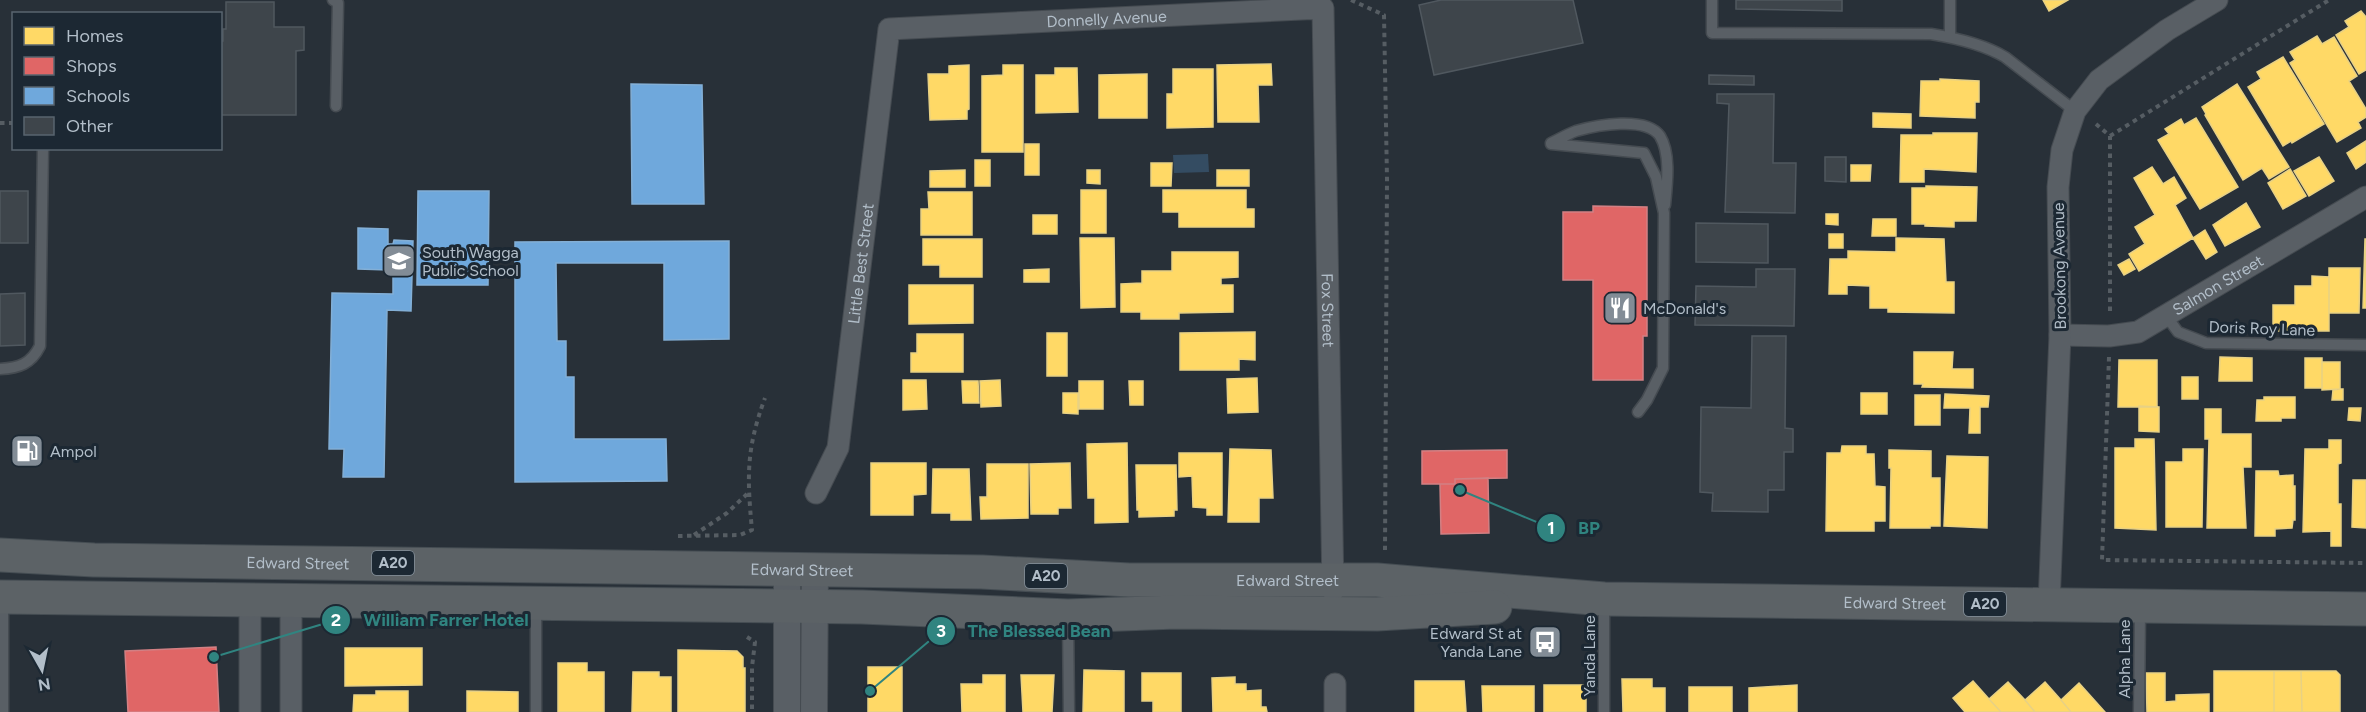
<svg xmlns="http://www.w3.org/2000/svg" width="2366" height="712" viewBox="0 0 2366 712" font-family="Figtree,sans-serif">
<rect width="100%" height="100%" fill="#283038"/>
<path fill="#344c62" d="M1208,154L1209,172L1174,173L1173,155Z"/>
<path fill="#ffd966" stroke="#e8d184" stroke-width="1.5" d="M2043,0H2068L2049,11Z
M2361,11L2366,17V70L2359,74L2336,35L2349,27L2345,21Z
M2317,36L2322,44L2334,37L2357,76L2349,81L2366,109V117L2358,122L2361,128L2337,142L2290,63L2295,60L2290,52Z
M2283,57L2324,124L2292,143L2291,141L2283,146L2248,87L2261,79L2257,72Z
M1271,64L1272,85H1258L1259,122H1218L1217,65Z
M969,65V109L967,110V119L930,120L928,74H949V66Z
M1003,65H1023V152H982V76L1003,75Z
M1055,68H1077L1078,112L1036,113V75H1055Z
M1173,69H1213V127L1167,128V94H1173Z
M1147,74V118H1099V75Z
M1940,79L1979,81V102H1975V118L1920,116L1921,81H1940Z
M2237,84L2289,167L2269,179L2262,168L2243,180L2205,115L2206,114L2202,107Z
M1873,113L1911,114V128L1873,127Z
M2196,118L2238,187L2200,209L2158,140L2169,134L2165,129L2181,119L2184,125Z
M1933,133H1977L1976,172L1924,169V182H1900L1901,135H1933Z
M2366,141V162L2356,169L2347,153Z
M1025,144H1039V175H1025Z
M2319,157L2334,181L2309,196L2294,171Z
M975,160H990V186H975Z
M1151,163H1172L1171,186H1151Z
M1851,165H1871L1870,181H1851Z
M2152,167L2163,184L2174,177L2186,198L2175,205L2193,238L2139,271L2129,254L2145,244L2135,227L2155,215L2134,178Z
M2290,169L2306,196L2283,209L2268,183Z
M965,170V187H930V171Z
M1087,170H1100V184L1087,183Z
M1217,170H1249V186H1217Z
M1926,186L1977,187L1976,221H1954V227L1925,226V224H1912V188H1926Z
M1081,190H1106V233H1081Z
M1163,190H1246V209H1254V227H1179V212H1163Z
M928,192H972V235H921V209H929Z
M2246,203L2260,227L2225,246L2213,225Z
M1826,214H1838V225L1826,224Z
M1033,215H1057V234H1033Z
M1873,219H1896V236H1872Z
M2205,230L2217,252L2206,259L2193,238Z
M1829,234H1843V248H1829Z
M1080,238H1114L1115,307L1081,308Z
M1896,238L1944,239L1946,282H1954V313L1888,312V308H1870V286L1847,285V294H1829L1830,259H1848V251L1896,252Z
M923,239H982V277H940V265H923Z
M2365,239H2366V308H2363Z
M1172,252H1238V277L1221,278V285H1233V312L1179,313V319H1141V312H1121V284L1142,283V271H1172Z
M2129,259L2135,269L2124,275L2118,265Z
M2329,268H2360L2359,313H2329Z
M1049,269V282H1024V270Z
M2312,276L2329,277V331H2273V305H2295V286H2312Z
M909,285H973V323L909,324Z
M1255,332V360L1239,359V370H1180V333Z
M1047,333H1067V376H1047Z
M917,334H963V372H911V353H917Z
M1914,352H1953L1952,369H1973V388L1922,387L1923,384H1914Z
M2220,357L2252,358V381H2219Z
M2305,358H2322V388H2305Z
M2119,360H2157V407H2118Z
M2322,362H2340V389L2322,390Z
M2182,377H2198V399H2182Z
M1257,378L1258,412L1228,413L1227,379Z
M903,380H926L927,409L903,410Z
M1000,380L1001,406L981,407L980,381Z
M962,381H978L979,403H963Z
M1079,381H1103V409H1079Z
M1129,381H1143V405H1130Z
M2340,389H2343V400H2332L2333,390Z
M1063,393H1078V414L1063,413Z
M1861,393H1887V414H1861Z
M1945,394L1989,396L1988,407H1980V433H1969L1970,408H1944Z
M1915,395H1940V425H1915Z
M2264,397H2295V418H2281V421H2256L2257,400H2264Z
M2139,406L2159,407V432L2139,431Z
M2349,408H2361L2360,421L2348,420Z
M2205,409H2221V434H2251V467H2243L2246,528H2207L2209,439H2205Z
M2135,439H2154L2156,530L2115,528V448H2135Z
M2329,440H2341V463L2338,464V504H2341V546H2331V531L2303,532L2305,449H2329Z
M1127,443L1128,522L1095,523V498H1088L1087,444Z
M1842,446H1866V454H1874L1875,486L1885,487V521H1874V531H1826L1827,453H1841Z
M1230,449L1271,450L1273,498H1259V522H1228Z
M2183,449H2203L2202,527H2166V462H2183Z
M1889,450L1931,451V478H1940V526H1930V528H1890L1891,468H1889Z
M1179,453H1222V515H1207V508L1193,507L1192,476L1179,477Z
M1947,456L1988,457L1987,528L1944,526Z
M871,463H926V494L913,495V515H871Z
M1070,463L1071,508H1058V514H1031L1030,464Z
M987,464H1028V518L981,519L980,497H987Z
M1136,465H1176L1177,510H1174V516L1139,517V510H1137Z
M933,469H969L971,520H951V513H932Z
M2256,471H2278L2279,476L2293,475V486H2295V520H2293L2292,528L2275,529V536H2255Z
M2353,480H2366V528L2352,527Z
M345,648H422V685L345,686Z
M678,650L737,651L743,657V668H745V712H678Z
M558,663H587V672H604V712H558Z
M868,667H902V712H868Z
M1084,670L1124,671V712H1083Z
M2214,671H2274V712H2214Z
M2274,671H2301L2302,712H2274Z
M2301,671H2336L2340,675V712H2302Z
M633,672H659V677H671V712H632Z
M1142,673H1181V712H1153V701H1142Z
M2146,673H2165V702L2176,701V695L2209,694V712H2147Z
M983,675H1005V712H962L961,684H983Z
M1021,675H1054L1052,712H1023Z
M1235,677V684H1246V691L1261,690V707H1266L1267,712H1213L1212,678Z
M1622,679H1652V688H1665V712H1623Z
M1415,681H1464L1466,712H1415Z
M1973,681L1989,699L2001,712H1965L1953,698Z
M2008,682L2025,700L2035,712H2001L1989,699Z
M2045,682L2061,700L2071,712H2035L2025,700Z
M2079,683L2105,712H2071L2061,700Z
M1544,685H1586V712H1544Z
M1797,685V712H1749V688Z
M1482,686H1534V712H1483Z
M1689,687H1732V712H1689Z
M376,691H408V712H353L354,695H376Z
M467,691L518,692V712H467Z"/>
<path fill="#e06666" stroke="#d28084" stroke-width="1.5" d="M1593,206L1647,207V336H1643V380H1593V280H1563V212H1593Z
M1507,450V478L1455,479V484H1422V451Z
M1488,478L1489,533L1441,534L1440,484H1455V479Z
M216,647L219,712H128L125,651Z"/>
<path fill="#6fa8dc" stroke="#83afd6" stroke-width="1.5" d="M631,84L702,85L704,204H632Z
M418,191H489L488,285H417Z
M358,228L388,229V244H393L394,240L413,241L411,311L387,310L384,477H343L344,449H329L332,293L393,294V253H388V270L358,269Z
M729,241V339L664,340V263H556L557,341H566V377H574V439H666L667,481L515,482V242Z"/>
<path fill="#3e454b" stroke="#50585f" stroke-width="1.5" d="M1441,0H1573L1583,43L1434,75L1419,5Z
M1736,0H1842V11L1736,9Z
M226,2H274V27H304V50L296,51V115H221V41H223V29H226Z
M1709,75L1754,76V85L1709,84Z
M1717,94H1774L1773,163H1796L1795,213L1725,212L1729,104L1717,103Z
M1825,157H1846V182L1825,181Z
M0,191H28V243H0Z
M1696,223L1768,224V263L1696,262Z
M1756,269H1795L1794,326L1695,325L1696,286L1756,287Z
M25,293V345L0,346V294Z
M1752,336H1786L1785,428L1793,429V452H1784V490H1768V512L1712,511L1713,493L1700,492L1701,407L1751,408Z"/>
<g fill="none" stroke-linecap="round" stroke-linejoin="round">
<g stroke="#454b51" stroke-width="13">
<path id="service" d="M333,0L338,3L336,106
M1712,0V33L1931,34C1956,38 1983,44 2005,57L2075,111
M1950,37V0
M1551,143C1559,139 1568,134 1576,131C1597,125 1646,116 1660,136C1671,154 1667,184 1665,205
M1551,144L1644,153L1656,177L1664,213L1663,368L1647,400L1638,412
M2167,317L2178,332L2206,343L2366,345
M0,369C19,368 31,364 40,346L43,148
M3,601V712
M1604,603V712
M536,607V712
M1068,619L1069,712
M2139,712L2140,609"/>
</g>
<g stroke="#454b51" stroke-width="23">
<g id="minor">
<path id="s1" d="M2060,335L2109,336L2138,332L2366,197"/>
<path id="s2" d="M816,493L838,448L889,29L1323,8L1333,591"/>
<path d="M291,600V712"/>
<path d="M2049,604L2060,335L2058,187L2062,150L2075,111L2099,80L2167,30L2217,0"/>
<path d="M1335,684V712"/>
<path d="M250,712V600"/>
</g>
</g>
<g stroke="#454b51" stroke-width="28">
<path id="tertiary" d="M787,569V712
M814,712L815,569"/>
</g>
<g stroke="#454d53" stroke-width="35">
<g id="trunk">
<path id="s3" d="M0,555L94,560L982,572L1129,580H1377L1604,599L2366,609"/>
<path d="M0,597L862,607L1068,616L1176,612L1377,614L1495,607"/>
</g>
</g>
<path stroke="#565d63" stroke-width="4" stroke-dasharray="4.5 4.5" stroke-linecap="butt" d="M1351,0L1384,15L1387,179L1385,550
M0,123H14
M2096,124L2110,136V314
M2110,136L2329,0
M2109,357L2102,560L2366,563
M694,535L727,513L747,494
M678,536L740,535L752,530C747,477 746,449 765,398
M747,637L755,642L752,667V712"/>
<use href="#service" stroke="#595f65" stroke-width="10"/>
<use href="#minor" stroke="#595f65" stroke-width="21"/>
<use href="#tertiary" stroke="#595f65" stroke-width="26"/>
<use href="#trunk" stroke="#5c6266" stroke-width="33"/>
</g>
<defs>
<g id="school-square" transform="scale(1.725)"><rect x="-9" y="-9" width="18" height="18" rx="4" fill="#828c96" stroke="#1c2833"/><path d="M0-5L7-2L0 1L-7-2ZM-4 1L0 2.5L4 1V4Q0 6-4 4Z" fill="#fff"/></g>
<g id="restaurant-square" transform="scale(1.725)"><rect x="-9" y="-9" width="18" height="18" rx="4" fill="#828c96" stroke="#1c2833"/><path d="M-5-6h1v4h1v-4h1v4h1v-4h1v5L-1.5 .5V6h-2V.5L-5-1ZM5-6V6H3V1.5H1.5Q1.5-4 5-6Z" fill="#fff"/></g>
<g id="fuel-square" transform="scale(1.725)"><rect x="-9" y="-9" width="18" height="18" rx="4" fill="#828c96" stroke="#1c2833"/><path d="M-5.5-6h7V0h2V4h1.3V-2.5L3-4.5l.8-.8L6-3V5H2.5V1h-1V6h-7ZM-4.2-4.7v3.2H.2V-4.7Z" fill="#fff"/></g>
<g id="bus-square" transform="scale(1.725)"><rect x="-9" y="-9" width="18" height="18" rx="4" fill="#828c96" stroke="#1c2833"/><path d="M-5-6H5V4H4V6H2V4H-2V6H-4V4H-5ZM-3.5-4V0h7V-4ZM-3.5 1.2v1.5H-2V1.2ZM2 1.2v1.5H3.5V1.2Z" fill="#fff"/></g>
</defs>
<g fill-rule="evenodd">
<use href="#school-square" x="399" y="261"/>
<use href="#restaurant-square" x="1620" y="308"/>
<use href="#fuel-square" x="27" y="451"/>
<use href="#bus-square" x="1545" y="642"/>
</g>
<g text-anchor="middle" stroke-width="6" stroke-linejoin="round" paint-order="stroke">
<g fill="#1c2833" stroke="#85919c" stroke-width="1.5">
<rect x="372" y="551" width="42" height="24" rx="4.5"/>
<rect x="1025" y="564" width="42" height="24" rx="4.5"/>
<rect x="1964" y="592" width="42" height="24" rx="4.5"/>
</g>
<g font-size="15" font-weight="bold" fill="#b2bec9">
<text x="393" y="568">A20</text>
<text x="1046" y="581">A20</text>
<text x="1985" y="609">A20</text>
</g>
<g font-size="16" fill="#b2bec9" stroke="#1c2833">
<text dy="6" stroke="none"><textPath href="#s2" startOffset="690">Donnelly Avenue</textPath></text>
<text dy="6" stroke="none"><textPath href="#s2" startOffset="236">Little Best Street</textPath></text>
<text transform="translate(2059 266) rotate(-91)" y="6">Brookong Avenue</text>
<text dy="6" stroke="none"><textPath href="#s1" startOffset="171">Salmon Street</textPath></text>
<text dy="6" stroke="none"><textPath href="#s2" startOffset="1209">Fox Street</textPath></text>
<text transform="translate(2262 328) rotate(2)" y="6">Doris Roy Lane</text>
<text dy="6" stroke="none"><textPath href="#s3" startOffset="298">Edward Street</textPath></text>
<text dy="6" stroke="none"><textPath href="#s3" startOffset="802">Edward Street</textPath></text>
<text dy="6" stroke="none"><textPath href="#s3" startOffset="1288">Edward Street</textPath></text>
<text dy="6" stroke="none"><textPath href="#s3" startOffset="1896">Edward Street</textPath></text>
<text transform="translate(1589 656) rotate(-90)" y="6">Yanda Lane</text>
<text transform="translate(2124 659) rotate(-90)" y="6">Alpha Lane</text>
</g>
<g font-size="16" fill="#b2bec9" stroke="#1c2833" text-anchor="start">
<text x="422" y="258">South Wagga<tspan x="422" dy="18">Public School</tspan></text>
<text x="1643" y="314">McDonald's</text>
<text x="50" y="457">Ampol</text>
<text x="1522" y="639" text-anchor="end">Edward St at<tspan x="1522" dy="18">Yanda Lane</tspan></text>
</g>
</g>
<path fill="none" stroke="#308480" stroke-width="2" d="M1460 490L1551 528M214 657L336 620M870 691L941 631"/>
<g fill="#308480" stroke="#1c2833" stroke-width="2">
<circle cx="1460" cy="490" r="6"/>
<circle cx="214" cy="657" r="6"/>
<circle cx="870" cy="691" r="6"/>
<circle cx="1551" cy="528" r="15"/>
<circle cx="336" cy="620" r="15"/>
<circle cx="941" cy="631" r="15"/>
</g>
<g font-size="18" text-anchor="middle" font-weight="bold" fill="#fff">
<text x="1551" y="534">1</text>
<text x="336" y="626">2</text>
<text x="941" y="637">3</text>
</g>
<g font-size="18" text-anchor="middle" font-weight="bold" fill="#308480" stroke="#1c2833" stroke-width="6" stroke-linejoin="round" paint-order="stroke">
<text x="1589" y="534">BP</text>
<text x="446" y="626">William Farrer Hotel</text>
<text x="1039" y="637">The Blessed Bean</text>
</g>
<rect x="12" y="12" width="210" height="138" fill="#1c2833" stroke="#58646f" stroke-width="1.5"/>
<rect x="24" y="27" width="30" height="18" fill="#ffd966" stroke="#58646f" stroke-width="1.5"/>
<text x="66" y="42" font-size="18" fill="#b2bec9">Homes</text>
<rect x="24" y="57" width="30" height="18" fill="#e06666" stroke="#58646f" stroke-width="1.5"/>
<text x="66" y="72" font-size="18" fill="#b2bec9">Shops</text>
<rect x="24" y="87" width="30" height="18" fill="#6fa8dc" stroke="#58646f" stroke-width="1.5"/>
<text x="66" y="102" font-size="18" fill="#b2bec9">Schools</text>
<rect x="24" y="117" width="30" height="18" fill="#3e454b" stroke="#58646f" stroke-width="1.5"/>
<text x="66" y="132" font-size="18" fill="#b2bec9">Other</text>
<g transform="translate(42 670) rotate(171)" stroke="#1c2833" stroke-width="4.5" paint-order="stroke">
<path d="M0-4.5L10 22L0 15L-10 22Z" fill="#b2bec9"/>
<text y="-9" font-size="16" font-weight="bold" text-anchor="middle" fill="#b2bec9">N</text>
</g>
</svg>
